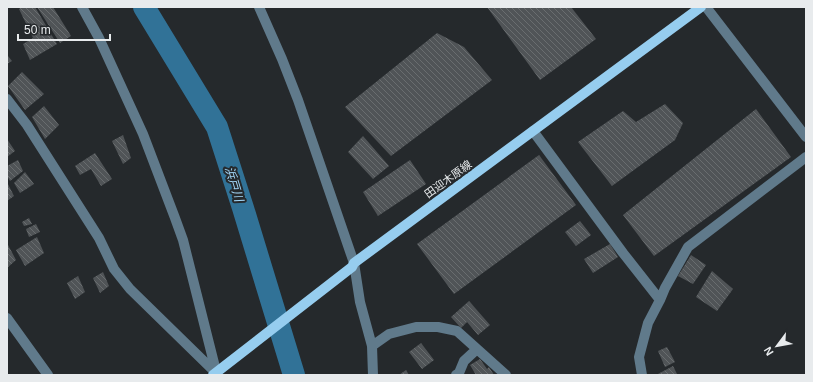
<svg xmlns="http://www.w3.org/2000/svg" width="813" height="382" viewBox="0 0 813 382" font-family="Helvetica,'Noto Sans JP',sans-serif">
<defs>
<pattern id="building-back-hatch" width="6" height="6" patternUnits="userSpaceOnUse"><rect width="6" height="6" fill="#505457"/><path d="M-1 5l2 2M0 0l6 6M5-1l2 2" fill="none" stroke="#696d6f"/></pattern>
</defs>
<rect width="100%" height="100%" fill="#25292c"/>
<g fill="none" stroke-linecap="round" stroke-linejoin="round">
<path stroke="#317297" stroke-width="22" d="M144,7L217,127L243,208L294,375"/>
</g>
<path fill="url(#building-back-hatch)" d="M22,7H35L57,44L30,60L23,44L33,38L19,9Z
M37,7H53L71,36L60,43Z
M487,7H571L596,39L540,80Z
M437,33L464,47L492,80L391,156L345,107Z
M7,55L12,61L7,64Z
M22,72L44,94L25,110L8,86Z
M665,104L683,123L675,140L612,186L578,142L623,111L636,122Z
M44,106L59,125L45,139L32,117Z
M756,109L791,157L654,256L623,215Z
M123,135L131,158L123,164L112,141Z
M363,136L389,166L373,179L348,152Z
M7,139L15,151L7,157Z
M95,153L112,179L101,186L91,169L80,175L75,166Z
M539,155L576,205L454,294L417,244Z
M18,160L23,171L10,181L7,176V166Z
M410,160L426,184L378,216L363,192Z
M25,172L34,184L20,193L14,183Z
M7,182L14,196L7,201Z
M29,218L32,224L24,226L22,222Z
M580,221L591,235L576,246L565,232Z
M36,224L40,232L29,237L26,229Z
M37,237L44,253L25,266L16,250Z
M7,243L16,260L7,268Z
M610,244L618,257L593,273L584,259Z
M691,255L706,265L693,284L678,276Z
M712,271L733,289L717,311L696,297Z
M103,272L109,286L100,293L93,278Z
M78,276L85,292L75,299L67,283Z
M469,301L490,325L478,335L467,322L461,328L451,317Z
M421,343L434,360L422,369L409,352Z
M667,347L675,362L665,367L658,351Z
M480,359L487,369L489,367L494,375H476L470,365Z
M673,366L677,374L676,375H656Z
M406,370L409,375H399Z"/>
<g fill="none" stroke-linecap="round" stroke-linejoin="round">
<path stroke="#607a8b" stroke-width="10" d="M82,7L99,38L143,134L175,218L183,240L217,375
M259,7L282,59L298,100L354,263L360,302L372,346L373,375
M706,7L806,137
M7,99L27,125L99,238L114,269L130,289L216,373
M533,131L623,253L660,300
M7,318L48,375
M372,346L389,334L416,327H438L457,331L506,375
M456,375L459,373L464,361L477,349
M642,375L639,357L648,323L660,300L665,288L688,247L806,157"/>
<path stroke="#96cdef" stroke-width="10" d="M213,375L352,267L354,263L701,7"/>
</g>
<g text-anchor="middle" stroke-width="4" stroke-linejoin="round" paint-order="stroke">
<g font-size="11" fill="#e8ebed" stroke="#25292c">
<text transform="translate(448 179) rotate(-36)" y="4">田迎木原線</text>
</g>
<g font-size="12" font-style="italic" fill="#a3d7f8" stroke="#25292c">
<text transform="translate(234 184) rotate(73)" y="4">浜戸川</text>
</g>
</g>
<rect width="813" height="382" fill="none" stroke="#e8ebed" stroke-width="16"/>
<g transform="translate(777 346) rotate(238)" stroke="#25292c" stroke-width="3" paint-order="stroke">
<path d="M0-3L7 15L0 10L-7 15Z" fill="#e8ebed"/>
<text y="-6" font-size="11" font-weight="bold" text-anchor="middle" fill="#e8ebed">N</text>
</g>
<path d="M18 34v6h92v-6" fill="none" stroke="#e8ebed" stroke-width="2"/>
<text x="24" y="34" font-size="12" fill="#e8ebed" stroke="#25292c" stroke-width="3" paint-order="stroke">50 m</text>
</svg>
